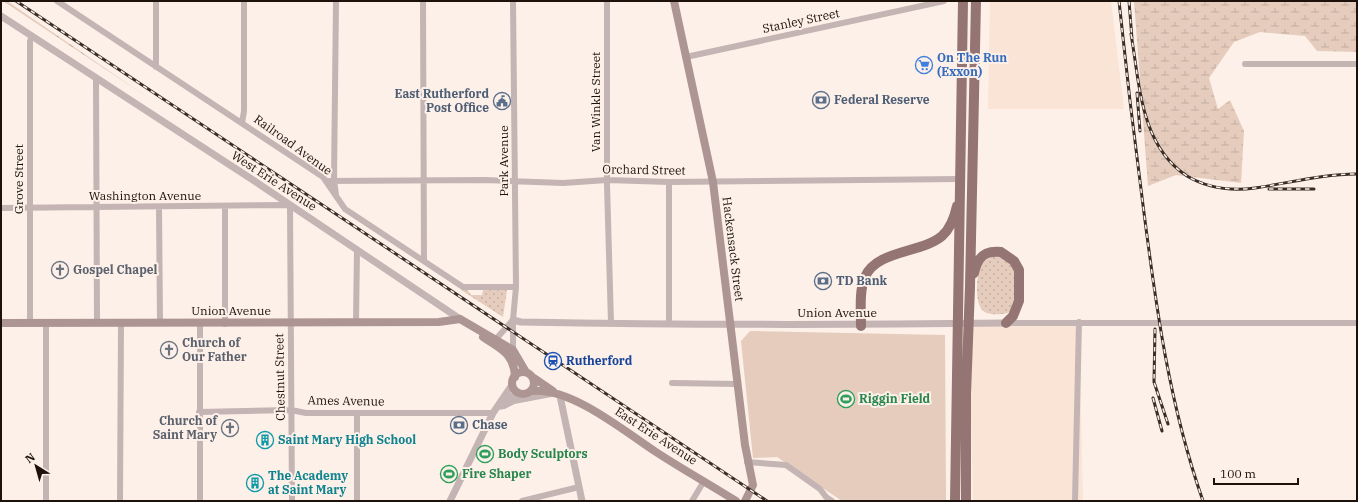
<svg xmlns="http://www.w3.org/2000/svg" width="1358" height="502" viewBox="0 0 1358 502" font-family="'IBM Plex Serif',serif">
<defs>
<pattern id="green-dots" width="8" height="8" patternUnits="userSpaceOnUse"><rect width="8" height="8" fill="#e5ccbc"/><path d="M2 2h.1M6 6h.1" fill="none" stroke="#c4aea0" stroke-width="1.8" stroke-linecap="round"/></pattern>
<pattern id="forest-firs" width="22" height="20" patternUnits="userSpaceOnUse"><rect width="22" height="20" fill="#e5ccbc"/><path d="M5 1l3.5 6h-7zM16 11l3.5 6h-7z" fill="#c4aea0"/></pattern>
<pattern id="wetland-marsh" width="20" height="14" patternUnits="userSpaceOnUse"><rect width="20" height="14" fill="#e5ccbc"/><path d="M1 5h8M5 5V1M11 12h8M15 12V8" fill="none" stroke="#c4aea0"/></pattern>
</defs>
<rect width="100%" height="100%" fill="#fdf0e8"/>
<path fill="#f9e4d6" d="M990,1H1111L1124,109H988Z
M1079,322L1083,501H973L969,324Z"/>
<path fill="url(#green-dots)" d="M994,256C1002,256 1012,261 1014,268C1017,277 1017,304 1011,311C1007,315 993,315 987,313C974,311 975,275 982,264C985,260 989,258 994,256Z
M462,289H467L471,295H482L483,290H507L503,317L461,290Z"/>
<path fill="url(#forest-firs)" d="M3,1H7L150,99Z"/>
<path fill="url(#wetland-marsh)" d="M1134,1H1357V52L1317,51L1305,36L1260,32L1234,42L1209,78L1218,109L1230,100L1244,131L1241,183L1176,175L1148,186Z"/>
<path fill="#e5ccbc" d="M750,331L945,335L946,501H842L777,457L753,458L741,341Z"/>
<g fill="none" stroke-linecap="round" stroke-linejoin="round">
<path stroke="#c4b4b3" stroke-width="6" d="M57,1L323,177L345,209L463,287H516
M156,1V67
M336,1L334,180L336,195
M423,1L424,261
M607,1V185L611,323
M686,57L944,1
M1245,64H1357
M96,78L97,323
M242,123L244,111V1
M326,181L485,180L563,183L607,180L669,182L961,179
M669,182V323
M159,207L160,323
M225,207V324
M1,208L290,205L292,501
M356,322L357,250
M30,323V41L32,36
M46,323V501
M1007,323H1357
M496,339L513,320
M513,350V320L516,287L513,1
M672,383L737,384
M504,406L514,401L551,394
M199,412L291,410L306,413H493
M357,413V501
M747,462L786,465L820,489L826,497L832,501
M120,501L121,323
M200,501V323
M522,501L579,487
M692,501L704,481
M1075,501L1079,322"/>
<path stroke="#c4b4b3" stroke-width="7" d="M1,16L253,180L460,319
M513,320L521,322C683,325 844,325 1006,323
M560,396L582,501
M501,406L513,396L520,394
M450,501L493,413L512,385"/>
<path stroke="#ad9593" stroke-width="8" d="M674,1L713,182L745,445L753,485L745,501
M460,319L513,350L526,372
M1,323L439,322L460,319
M483,337C500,349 514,353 515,377
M512 383a11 11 0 1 1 22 0a11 11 0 1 1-22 0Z
M534,378L553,391
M532,391C571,387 624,431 656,452C682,469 709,484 736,501"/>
<path stroke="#947574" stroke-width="10" d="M974,273C977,258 984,250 1001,252L1014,261L1019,270V301L1013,316L1006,323
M861,326C861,310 859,291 865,277C876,250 922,253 942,236C950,229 955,215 957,206
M955,501L963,1
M966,501V394L970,287L976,1"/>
<g stroke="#392e27" stroke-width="3">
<path id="rail" d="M16,1L767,501
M1119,1C1126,69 1134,137 1143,205C1156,307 1169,404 1203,501
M1129,1L1132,39
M1131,34C1140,85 1140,145 1187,176C1207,188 1232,191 1255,188C1289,183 1322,174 1357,174
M1137,93L1140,131
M1269,189H1314
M1155,329L1154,382L1168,424
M1153,398L1162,431"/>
</g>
<use href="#rail" stroke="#fdf0e8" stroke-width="1.5" stroke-dasharray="4.5" stroke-linecap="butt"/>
</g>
<defs>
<g id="supermarket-ring" transform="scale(0.9)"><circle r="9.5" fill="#fdf0e8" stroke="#3f7fe0" stroke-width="1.5"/><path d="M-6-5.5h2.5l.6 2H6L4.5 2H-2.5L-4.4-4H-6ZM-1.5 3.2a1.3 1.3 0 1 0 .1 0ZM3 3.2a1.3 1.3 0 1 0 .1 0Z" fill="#3f7fe0"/></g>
<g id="bank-ring" transform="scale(0.9)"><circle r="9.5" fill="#fdf0e8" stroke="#5c6f8a" stroke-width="1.5"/><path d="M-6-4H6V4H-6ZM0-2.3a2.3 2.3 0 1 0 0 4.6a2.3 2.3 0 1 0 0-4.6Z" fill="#5c6f8a"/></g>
<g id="civic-ring" transform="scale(0.9)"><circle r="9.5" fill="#fdf0e8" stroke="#5c6f8a" stroke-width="1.5"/><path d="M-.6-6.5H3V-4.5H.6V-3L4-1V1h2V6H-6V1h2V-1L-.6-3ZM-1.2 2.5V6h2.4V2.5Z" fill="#5c6f8a"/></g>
<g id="church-ring" transform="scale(0.9)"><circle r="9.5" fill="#fdf0e8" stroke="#6b7280" stroke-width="1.5"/><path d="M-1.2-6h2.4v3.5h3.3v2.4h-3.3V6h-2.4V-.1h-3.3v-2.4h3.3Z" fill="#6b7280"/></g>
<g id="station-ring" transform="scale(0.9)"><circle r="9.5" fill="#fdf0e8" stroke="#1a4fb4" stroke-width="1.5"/><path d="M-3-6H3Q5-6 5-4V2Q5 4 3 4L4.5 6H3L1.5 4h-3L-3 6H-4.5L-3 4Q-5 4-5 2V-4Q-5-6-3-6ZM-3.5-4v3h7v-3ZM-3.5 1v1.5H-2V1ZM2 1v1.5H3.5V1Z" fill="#1a4fb4"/></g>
<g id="stadium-ring" transform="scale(0.9)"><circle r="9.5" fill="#fdf0e8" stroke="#2e9e5b" stroke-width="1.5"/><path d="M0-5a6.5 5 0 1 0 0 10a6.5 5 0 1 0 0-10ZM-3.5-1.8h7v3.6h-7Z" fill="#2e9e5b"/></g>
<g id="building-ring" transform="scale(0.9)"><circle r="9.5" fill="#fdf0e8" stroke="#0f9aa8" stroke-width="1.5"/><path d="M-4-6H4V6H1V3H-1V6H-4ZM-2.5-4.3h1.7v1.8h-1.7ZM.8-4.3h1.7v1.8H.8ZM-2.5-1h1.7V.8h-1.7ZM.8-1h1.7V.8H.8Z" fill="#0f9aa8"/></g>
</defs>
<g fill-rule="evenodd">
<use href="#supermarket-ring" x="924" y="65"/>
<use href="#bank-ring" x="821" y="100"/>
<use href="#civic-ring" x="502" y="101"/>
<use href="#church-ring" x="60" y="270"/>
<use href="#bank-ring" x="823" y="281"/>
<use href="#church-ring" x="169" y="350"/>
<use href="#station-ring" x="553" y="361"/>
<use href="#stadium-ring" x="846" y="399"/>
<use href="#bank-ring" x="459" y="425"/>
<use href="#church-ring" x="230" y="428"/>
<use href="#building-ring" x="265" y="440"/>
<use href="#stadium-ring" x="485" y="454"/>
<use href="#stadium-ring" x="449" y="474"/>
<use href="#building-ring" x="255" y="483"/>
</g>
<g text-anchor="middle" stroke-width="4" stroke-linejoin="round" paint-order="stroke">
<g font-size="12" fill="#1c120b" stroke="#fdf0e8">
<text transform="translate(801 21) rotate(-12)" y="4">Stanley Street</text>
<text transform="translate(596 102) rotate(-90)" y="4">Van Winkle Street</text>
<text transform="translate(293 145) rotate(36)" y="4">Railroad Avenue</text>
<text transform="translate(504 161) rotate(-90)" y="4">Park Avenue</text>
<text transform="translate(644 170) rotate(1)" y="4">Orchard Street</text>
<text transform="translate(19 179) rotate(-90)" y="4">Grove Street</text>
<text transform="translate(274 181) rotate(33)" y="4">West Erie Avenue</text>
<text x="145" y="200">Washington Avenue</text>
<text transform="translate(733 249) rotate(83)" y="4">Hackensack Street</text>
<text x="231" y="315">Union Avenue</text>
<text x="837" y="317">Union Avenue</text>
<text transform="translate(280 377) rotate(-91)" y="4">Chestnut Street</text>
<text transform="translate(346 401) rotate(1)" y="4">Ames Avenue</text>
<text transform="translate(656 436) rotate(33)" y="4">East Erie Avenue</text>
</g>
<g font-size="12" font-weight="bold" fill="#366cbe" stroke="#fdf0e8" text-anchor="start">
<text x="937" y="62">On The Run<tspan x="937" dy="14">(Exxon)</tspan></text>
</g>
<g font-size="12" font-weight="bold" fill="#4e5e75" stroke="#fdf0e8" text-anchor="start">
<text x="489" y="98" text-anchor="end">East Rutherford<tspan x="489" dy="14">Post Office</tspan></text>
<text x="834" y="104">Federal Reserve</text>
<text x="836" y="285">TD Bank</text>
<text x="472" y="429">Chase</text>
</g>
<g font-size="12" font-weight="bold" fill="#5b616d" stroke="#fdf0e8" text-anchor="start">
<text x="73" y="274">Gospel Chapel</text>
<text x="182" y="347">Church of<tspan x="182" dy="14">Our Father</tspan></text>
<text x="217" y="425" text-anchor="end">Church of<tspan x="217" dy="14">Saint Mary</tspan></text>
</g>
<g font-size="12" font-weight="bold" fill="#164399" stroke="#fdf0e8" text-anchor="start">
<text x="566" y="365">Rutherford</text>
</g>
<g font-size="12" font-weight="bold" fill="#27864d" stroke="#fdf0e8" text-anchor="start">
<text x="859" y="403">Riggin Field</text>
<text x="498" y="458">Body Sculptors</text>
<text x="462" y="478">Fire Shaper</text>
</g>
<g font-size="12" font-weight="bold" fill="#0d838f" stroke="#fdf0e8" text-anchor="start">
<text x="278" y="444">Saint Mary High School</text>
<text x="268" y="480">The Academy<tspan x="268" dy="14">at Saint Mary</tspan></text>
</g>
</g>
<rect width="1358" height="502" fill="none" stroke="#1c120b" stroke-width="4"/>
<g transform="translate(36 466) rotate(323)" stroke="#fdf0e8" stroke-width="3" paint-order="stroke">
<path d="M0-3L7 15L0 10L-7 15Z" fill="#1c120b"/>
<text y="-6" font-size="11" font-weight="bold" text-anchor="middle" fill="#1c120b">N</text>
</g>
<path d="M1214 478v6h84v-6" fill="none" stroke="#1c120b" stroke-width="2"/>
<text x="1220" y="478" font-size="12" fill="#1c120b" stroke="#fdf0e8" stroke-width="3" paint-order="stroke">100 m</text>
</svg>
